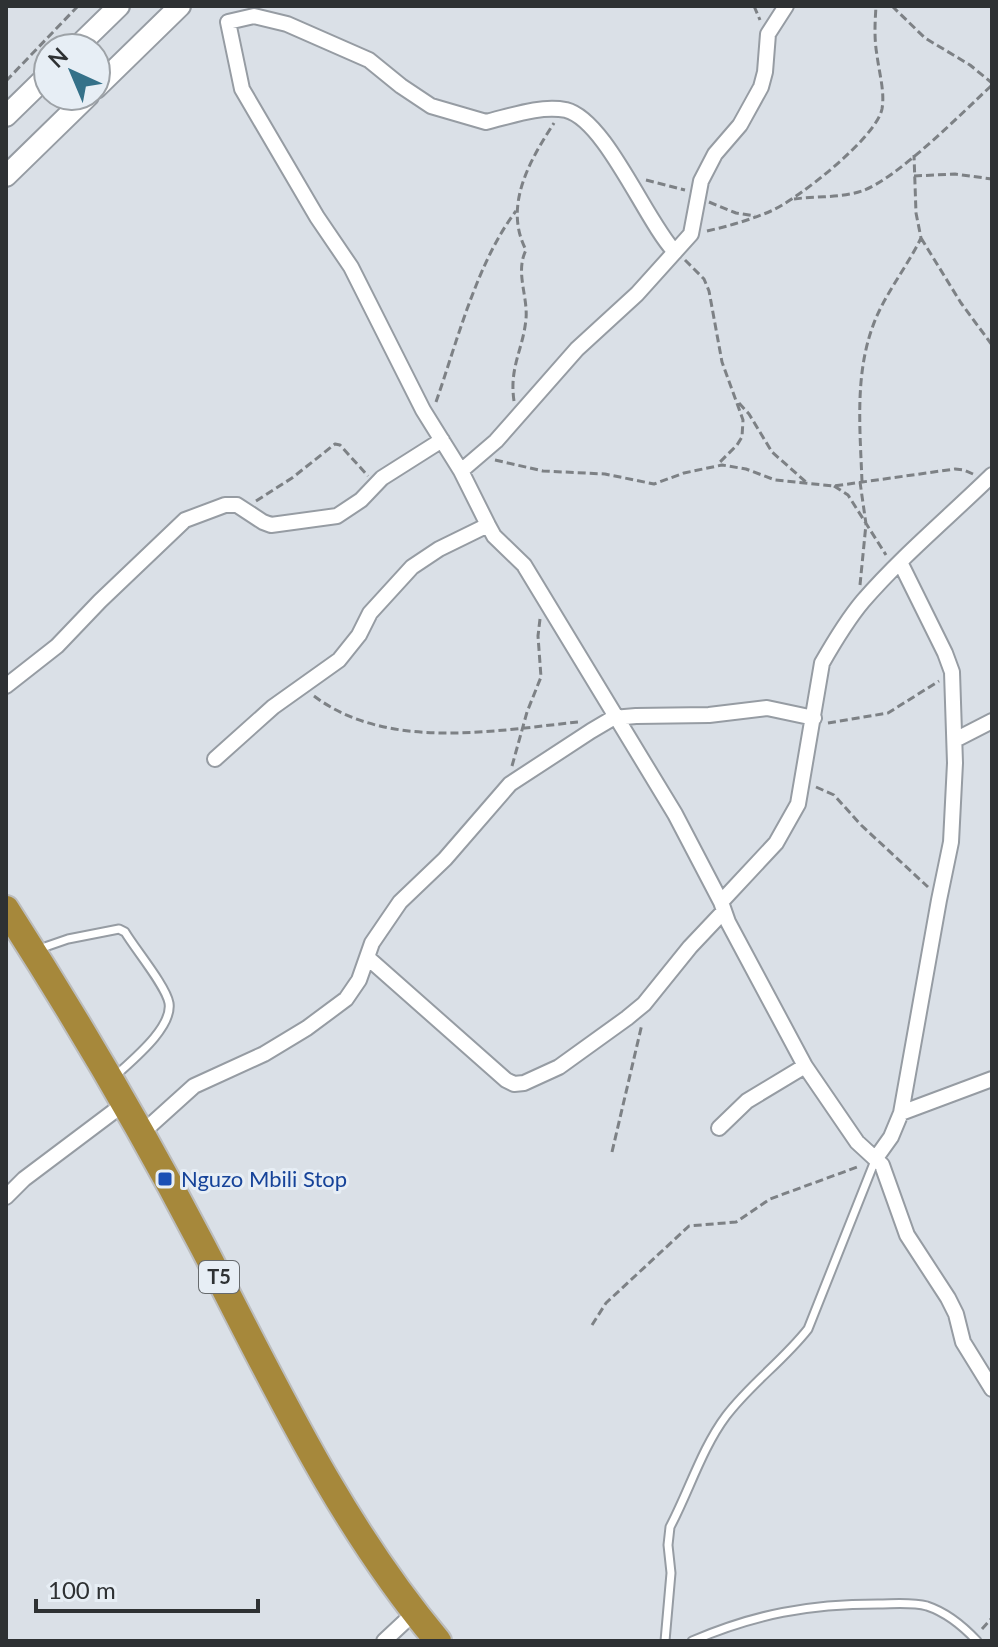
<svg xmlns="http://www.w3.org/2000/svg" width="998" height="1647" viewBox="0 0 998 1647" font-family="Lato,sans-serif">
<rect width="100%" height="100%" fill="#dae0e7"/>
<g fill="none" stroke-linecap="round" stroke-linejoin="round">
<g stroke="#969ca3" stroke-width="11">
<path id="lane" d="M39,949L68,939L119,929L125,932C135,949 166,986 169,1003C173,1028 131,1061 114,1077
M665,1641L671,1573L668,1545L670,1527C689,1491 702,1448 726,1416C750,1384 783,1361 808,1329L876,1158
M692,1641C755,1614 809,1604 878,1604C893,1604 912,1602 927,1606C948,1613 963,1626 977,1641"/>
</g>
<g stroke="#969ca3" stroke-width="18">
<path id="street" d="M675,252C646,222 606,120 566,110C540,105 511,116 486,122L431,106L401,86L369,60L287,24L254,16L228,22L242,89L317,217L351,267L423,410L461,471L488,525L494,536L524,565L675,814L721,902L728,922L805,1066L857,1142L882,1165L907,1235L948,1298L956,1314L963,1342L992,1389
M461,471L496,441L577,349L637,294L691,234L701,181L715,154L740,125L761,87L765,72L768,34L786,6
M6,686L57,646L100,601L185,520L225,505H237L263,522L271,525L337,516L361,500L382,478L442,440
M955,740L992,721
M215,759L273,707L339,660L359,635L370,613L412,567L439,549L488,525
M721,902L776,843L798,804L822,663C834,642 847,620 863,601C902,556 949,517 992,475
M368,958L506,1080L514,1084L524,1083L559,1067L627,1018L644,1004L690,947L724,911
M901,1113L992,1079
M719,1128L747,1101L805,1066
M143,1132L194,1086L264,1054L307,1028L346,999L359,980L372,943L400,902L445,859L510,784L591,731L613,718L636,716L709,715L767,708L814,718
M876,1158L891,1137L901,1113L939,900L951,842L955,763L952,672L945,653L900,562
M6,1197L24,1179L125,1103
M384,1641L414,1613"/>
</g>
<g stroke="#969ca3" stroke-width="24">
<path id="secondary" d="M76,48L119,6
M96,88L180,6
M6,116L48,75
M6,176L88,96"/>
</g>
<g stroke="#bcbdbe" stroke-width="30">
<path id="highway" d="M6,909C76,1018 142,1130 202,1245C273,1381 338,1522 438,1641"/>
</g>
<path stroke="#7d8185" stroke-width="3" stroke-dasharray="8 4" stroke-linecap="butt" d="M754,6L760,20
M892,6L925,38L970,65L992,83
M6,36H7
M6,81L78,6
M914,176L955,174L992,179
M646,180L685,190
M794,199C816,196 841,198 862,191C898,178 962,113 992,85
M709,202L736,213L755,216
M707,231C729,226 750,220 771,211C798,199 876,138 882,109C885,91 879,73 877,55C874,39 875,22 876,6
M921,238L961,303L992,345
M685,260L704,279L709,291L722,362L743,420L742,437L737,445L718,464
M514,401C509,367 523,350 526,319C528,296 515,272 526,250C503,206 530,160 554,123
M436,402C457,342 477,262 516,211
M739,403L749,414L772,452L806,482
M495,460L543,471L605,474L654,484L684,473L722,465L746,469L775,480L834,486L955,469L964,470L973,474
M862,482C860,427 854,370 876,318C888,290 908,265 921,238L916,213L914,155
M834,486L848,495L886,555
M256,501L292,478L335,444L340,445L368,476
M860,585L866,524L860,482
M314,696C387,751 492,731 578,722
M828,723L888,713L939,681
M512,766L527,712L541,677L538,636L540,619
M816,787L834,795L861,825L928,887
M612,1152L642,1024
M592,1325L606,1303L689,1226L736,1222L770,1199L860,1166
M982,1629L992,1618"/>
<use href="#lane" stroke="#fff" stroke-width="7"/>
<use href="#street" stroke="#fff" stroke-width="14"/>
<use href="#secondary" stroke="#fff" stroke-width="20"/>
<use href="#highway" stroke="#a6883b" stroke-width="26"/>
</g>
<rect fill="#1a4fb4" stroke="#e7eef5" stroke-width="3" x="157" y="1171" width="16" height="16" rx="4"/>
<g text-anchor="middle" stroke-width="6" stroke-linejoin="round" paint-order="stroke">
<rect fill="#e7eef5" stroke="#666a6d" stroke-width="2" x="199" y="1261" width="40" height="32" rx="6"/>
<g font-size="20" font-weight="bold" fill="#2e3133">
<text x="219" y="1284">T5</text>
</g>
<g font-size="22" fill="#164399" stroke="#e7eef5" text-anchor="start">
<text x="181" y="1187">Nguzo Mbili Stop</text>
</g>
</g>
<rect width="998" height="1647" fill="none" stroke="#2e3133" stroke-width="16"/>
<g transform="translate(72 72) rotate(316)"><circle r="38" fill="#e7eef5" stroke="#9da2a7" stroke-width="2"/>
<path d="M0-6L14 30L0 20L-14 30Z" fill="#357189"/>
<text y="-12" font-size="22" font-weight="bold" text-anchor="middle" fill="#2e3133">N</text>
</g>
<path d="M36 1599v12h222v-12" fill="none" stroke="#2e3133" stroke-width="4"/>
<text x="48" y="1599" font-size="24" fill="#2e3133" stroke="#e7eef5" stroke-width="6" paint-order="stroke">100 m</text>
</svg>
